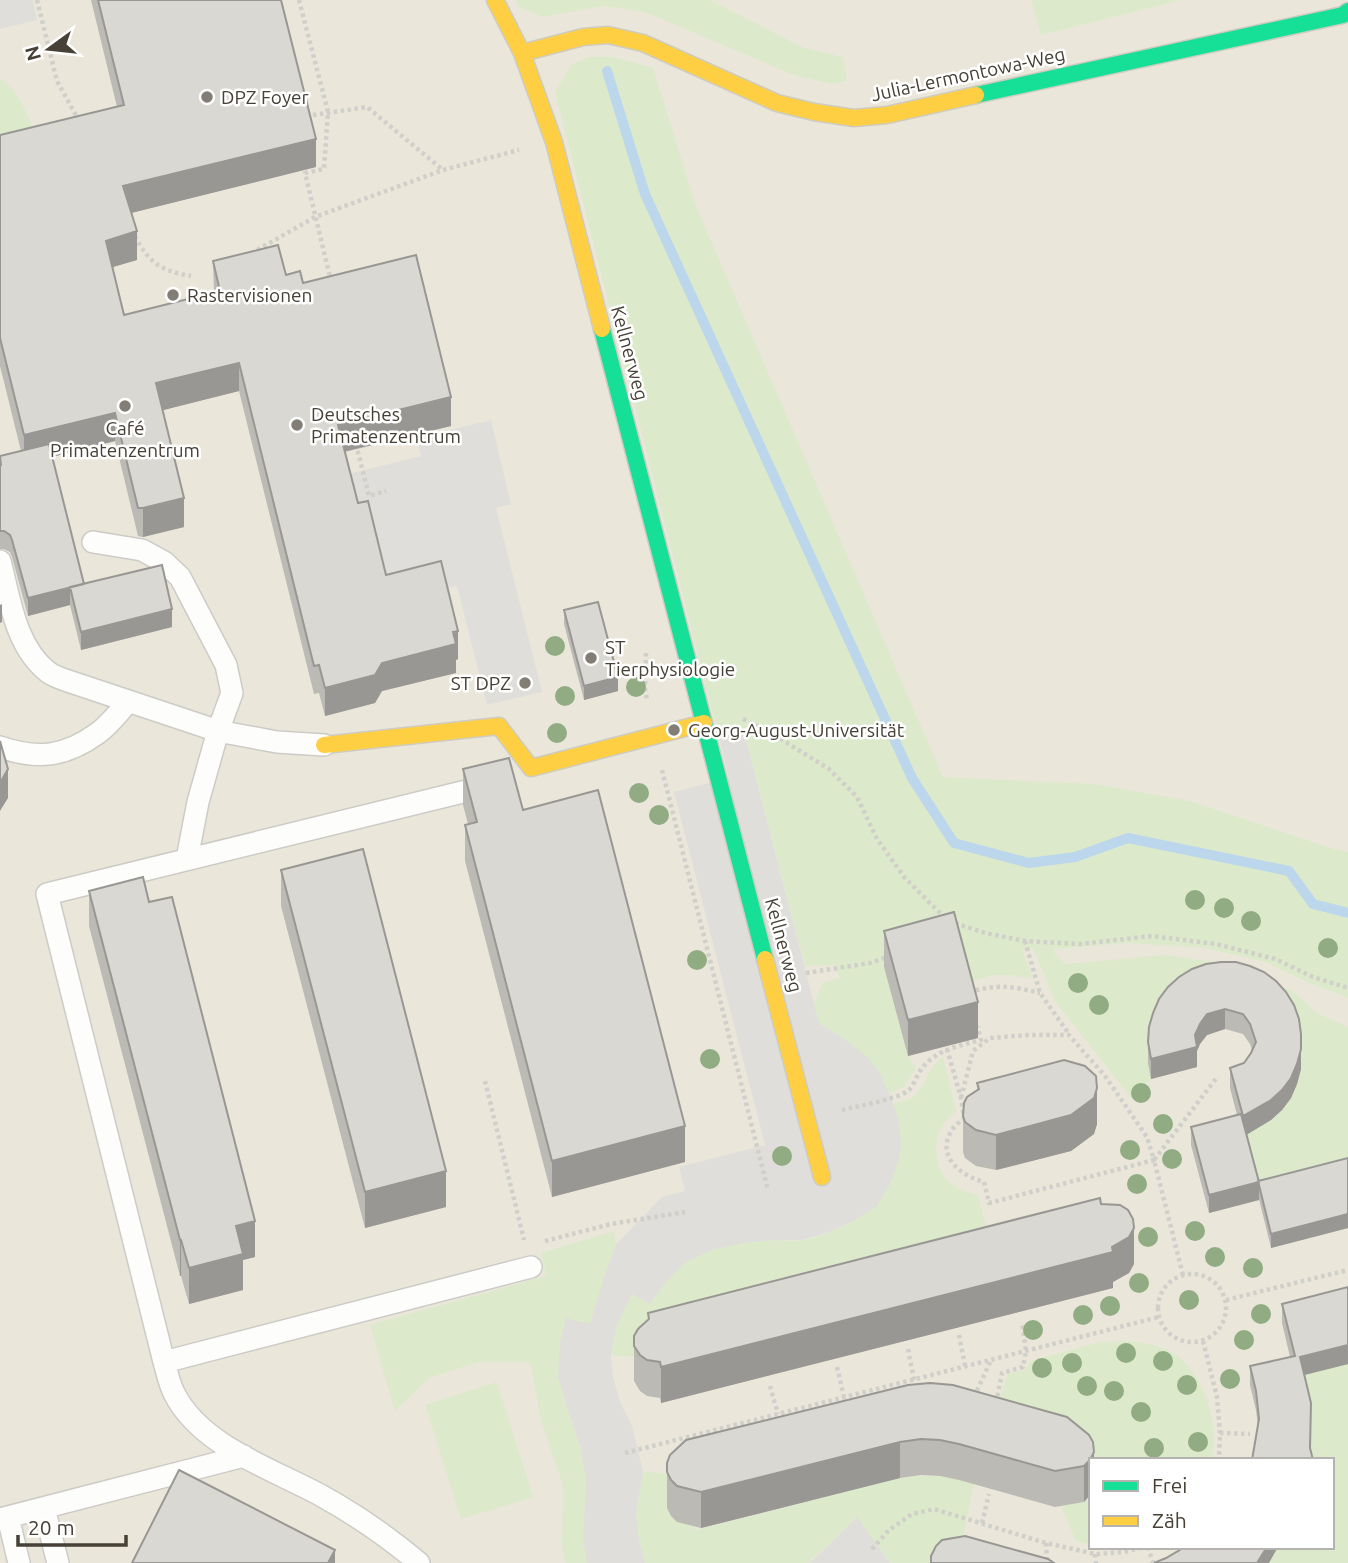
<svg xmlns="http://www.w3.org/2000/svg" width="1348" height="1563" viewBox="0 0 1348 1563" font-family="Ubuntu,sans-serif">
<rect width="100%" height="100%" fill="#f0efea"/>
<path fill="#eae7da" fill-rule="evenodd" d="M0,0H1348V1563H0ZM1091,1460H1332V1547H1091Z"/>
<path fill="#dceacb" d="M515,0H710L804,48L843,57L847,81L830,84L794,75L645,12L603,6L543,17L519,7Z
M1031,0H1181L1041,35Z
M589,57H613L653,68L696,206L943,777L1094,784L1190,801L1334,849L1348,852V998L1307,982L1265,962L1205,948L1127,943L1054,949L1055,954L1066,964L1165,955L1226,964L1293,991L1317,1013L1348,1027V1172L1258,1195L1242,1134L1271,1120L1250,986L1131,1098L1055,1001L1033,948L1022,949L1033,979L1010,975H993L964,984L908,1056L916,1068L904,1087L889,1093L880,1073L846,1040L819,1023L814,1005L822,983L840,978L834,965L805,966L743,728L718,734L555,92L572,64Z
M0,78C20,92 26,112 35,134L0,164Z
M943,1057L956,1111C951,1116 944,1122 941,1128C933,1143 935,1169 948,1181C956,1189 967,1192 978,1195L995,1261L650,1358L611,1355L617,1325L632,1293L650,1303C661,1289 671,1272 686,1262C710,1245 746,1241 775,1240C784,1240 793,1242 802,1240C821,1238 840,1227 857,1219L899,1120L893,1104L912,1098L922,1086L933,1066Z
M614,1231L616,1244L605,1274L590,1324L569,1414L580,1446L586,1481L583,1538L587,1563H565L562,1547L563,1485L541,1421L530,1362H478L429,1378L395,1411L370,1325L546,1276L541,1253Z
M1130,1341C1147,1344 1168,1346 1181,1359C1207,1382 1219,1426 1212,1460H1091L988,1431L1008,1374L1025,1370L1030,1361L1101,1342Z
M1348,1364V1563H1269L1278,1547H1332V1460H1311V1422L1300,1376Z
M497,1382L533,1497L461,1519L425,1405Z
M643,1471L681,1476C672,1491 663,1498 671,1516L693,1522L695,1530L900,1478C926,1474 948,1476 974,1484L958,1559L938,1563H890L857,1518L808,1563H645L639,1541L636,1513Z
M1091,1495V1545L1076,1541L1062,1509L1064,1502H1084Z"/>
<path fill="#dfdeda" d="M0,0H33L37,20L0,29Z
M491,420L511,504L496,508L542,692L487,705L457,586L370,607L344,475L421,456L417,438Z
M743,728L819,1023L846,1040L866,1056L880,1073L889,1093L899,1120L901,1145L899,1159L890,1184L877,1206L857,1219L830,1232L802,1240H775L744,1243L712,1250L686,1262L666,1282L650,1304L632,1294L617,1325L611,1355L613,1377L620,1402L632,1426L643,1471L636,1513L639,1541L645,1563H587L583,1538L586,1481L580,1446L569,1414L558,1377L560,1342L566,1318L590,1324L605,1274L616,1244L662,1197L685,1191L679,1167L765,1145L674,792L729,778L718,734Z
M857,1517L890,1563H808L814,1559Z"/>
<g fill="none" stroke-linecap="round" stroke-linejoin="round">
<path stroke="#bcd7ec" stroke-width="10" d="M607,71L645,194L912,778L954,843L1029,863L1075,857L1128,838L1289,871L1313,904L1348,913"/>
<g stroke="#cccbc6" stroke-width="24">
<path id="lane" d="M93,542L142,550L164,562L180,577L226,665L232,693L218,731L198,802L187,859
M0,561C10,599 15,646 48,672C53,676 62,679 68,681L218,731L277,742L324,745
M0,747C38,760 65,757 98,733C109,725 119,712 128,702
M491,785L47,894L164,1362L531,1267
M164,1362C167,1372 169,1383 174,1393C200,1446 273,1469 322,1496C358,1516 387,1536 419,1563
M44,1508L58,1563
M8,1517L19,1563
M0,1519L244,1456"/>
</g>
<g stroke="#ceccc1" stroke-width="19">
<path id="fast" d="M976,95L1343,15L1348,11
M602,329L765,959"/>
</g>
<g stroke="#ceccc1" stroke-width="19">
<path id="slow" d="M495,0L522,53L554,142L602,329
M522,53L583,37L608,35L643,43L777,103L814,112L854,118L887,115L976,95
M324,745L499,726L531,768L704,723
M765,959L822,1177"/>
</g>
<path stroke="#d0cfca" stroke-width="4.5" stroke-dasharray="3.5 3.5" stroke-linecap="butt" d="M37,0L57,81L79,121
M299,0L328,112L324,169L305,173L331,281
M306,116L367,107L443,170
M135,236C149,263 161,271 191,276
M252,254V253L315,217L443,170L519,150
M356,444L369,496L386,491
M646,653L645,688L647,700
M743,719L776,736L829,769L857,797L877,839L905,878L944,917
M662,770L768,1190
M955,923L985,933L1025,941L1080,944L1152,936L1216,944L1275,959L1313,977L1348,988
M1025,941L1040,993L1069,1034
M806,973L870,963L887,957
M969,992C998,984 1011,986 1040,993
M947,1049L961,1098L964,1118C960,1122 955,1125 952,1130C935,1156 961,1176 984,1182L989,1203L1154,1160L1147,1137L1105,1076L1069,1035H1028L990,1038L973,1051L961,1098
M485,1081L524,1240
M842,1110C857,1106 899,1099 909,1090C914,1085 916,1077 920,1071C934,1050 958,1046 981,1040L977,1026
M545,1241L611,1224L685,1212
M1158 1308a34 34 0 1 1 68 0a34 34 0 1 1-68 0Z
M1183,1275L1154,1160L1218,1076
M1226,1300L1348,1270
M959,1335L965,1366
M1203,1341L1217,1397L1220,1433L1219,1460
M908,1349L914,1380
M837,1367L844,1397
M770,1386L778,1414
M974,1397L991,1360
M996,1403L1002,1373L1023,1367L1026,1351L1022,1323
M1220,1433L1250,1434
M625,1453L1159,1317
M982,1523L989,1494
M1046,1543L1047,1563
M1148,1547L1153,1563
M872,1549L889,1530L912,1514L934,1509L1046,1543L1095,1554L1124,1552L1144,1547
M1095,1554L1096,1563"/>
<use href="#lane" stroke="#fdfdfc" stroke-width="21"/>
<use href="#fast" stroke="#16e098" stroke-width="16"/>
<use href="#slow" stroke="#ffcf43" stroke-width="16"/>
</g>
<g fill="#91ac82">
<circle cx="555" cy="646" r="10"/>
<circle cx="636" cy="687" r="10"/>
<circle cx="565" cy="696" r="10"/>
<circle cx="557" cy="733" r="10"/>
<circle cx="639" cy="793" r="10"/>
<circle cx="659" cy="815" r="10"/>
<circle cx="1195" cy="900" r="10"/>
<circle cx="1224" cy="908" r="10"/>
<circle cx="1251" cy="921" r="10"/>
<circle cx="1328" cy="948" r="10"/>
<circle cx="697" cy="960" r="10"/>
<circle cx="1078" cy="983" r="10"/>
<circle cx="1099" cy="1005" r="10"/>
<circle cx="710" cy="1059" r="10"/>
<circle cx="1141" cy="1093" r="10"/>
<circle cx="1163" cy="1124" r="10"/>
<circle cx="1130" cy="1150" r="10"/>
<circle cx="782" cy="1156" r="10"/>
<circle cx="1172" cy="1159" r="10"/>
<circle cx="1137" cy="1184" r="10"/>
<circle cx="1195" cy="1231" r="10"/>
<circle cx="1148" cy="1237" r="10"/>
<circle cx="1215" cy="1257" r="10"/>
<circle cx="1253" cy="1268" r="10"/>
<circle cx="1139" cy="1283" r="10"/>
<circle cx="1189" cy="1300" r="10"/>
<circle cx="1110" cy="1306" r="10"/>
<circle cx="1261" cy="1314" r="10"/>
<circle cx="1083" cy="1315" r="10"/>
<circle cx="1033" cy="1330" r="10"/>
<circle cx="1244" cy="1340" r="10"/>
<circle cx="1126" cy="1353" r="10"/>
<circle cx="1163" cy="1361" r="10"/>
<circle cx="1072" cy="1363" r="10"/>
<circle cx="1042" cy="1368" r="10"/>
<circle cx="1230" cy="1379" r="10"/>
<circle cx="1187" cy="1385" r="10"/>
<circle cx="1087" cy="1386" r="10"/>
<circle cx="1114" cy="1391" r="10"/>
<circle cx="1141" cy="1412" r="10"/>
<circle cx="1198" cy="1442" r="10"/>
<circle cx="1154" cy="1448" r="10"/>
</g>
<path fill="#bbbab5" d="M91,0H281L316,167L131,213L137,260L113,267L124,315L214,293L213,261L286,275L303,283L451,426L345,452L358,503L386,575L458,659L456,660V673L382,691L375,703L325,716L319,693L314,694L239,391L162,410L184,527L143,537L138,536L115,441L52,457L84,584L172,627L81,650L70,605L28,616L12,557L10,552L4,549H0V456L21,451L0,366V135L117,107Z
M564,610L618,691L584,700L564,624Z
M463,769L523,810L685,1162L552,1197L465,861V825L468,824L463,805Z
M281,870L446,1207L365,1228L281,906Z
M89,891L149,902L255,1257L243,1260V1290L189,1304L181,1276H180L89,926Z
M884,931L978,1038L908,1056L884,967Z
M1206,964L1301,1069L1297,1084L1291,1098L1282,1110L1271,1120L1247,1134L1259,1181L1348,1158V1228L1271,1248L1259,1199V1200L1209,1213L1191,1145V1127L1237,1115L1230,1088V1068L1244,1063L1252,1050L1250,1044L1243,1034L1225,1029L1207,1035L1200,1044L1197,1051V1067L1151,1079L1148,1063V1042Z
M977,1083L1097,1124L1094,1134L1071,1151L996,1170L976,1166L965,1158L963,1152V1116L977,1090Z
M1101,1204L1134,1264L1129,1273L1113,1282V1288L661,1403L660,1398L647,1396L640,1391L634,1381V1336L648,1320V1313Z
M1348,1287V1364L1305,1375L1311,1449L1258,1426L1256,1410L1250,1385V1366L1290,1357L1282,1323V1304Z
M953,1385L1094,1460H1091L1090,1495L1084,1502L1055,1507L959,1480L940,1476L921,1475L900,1478L701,1528L677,1522L671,1516L667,1508V1463Z"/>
<path fill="#999793" d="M316,139V167L123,215V186Z
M137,231V260L106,269V241Z
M239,363V391L156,412V383Z
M451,397V426L338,453V425Z
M115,413V441L24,464V435Z
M184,498V527L143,537V508Z
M70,588V605L28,616V598Z
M2,604V622L0,623V605Z
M172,609V627L81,650V632Z
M458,631V659L456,660V673L382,691L375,703L325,716V688Z
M618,677V691L584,700V686Z
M8,769V798L0,811V783Z
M978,1002V1038L908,1056V1020Z
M1225,1009V1029L1207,1035L1200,1044L1197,1051V1067L1151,1079V1059L1195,1035L1200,1024L1207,1014Z
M1301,1034V1069L1297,1084L1291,1098L1282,1110L1271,1120L1243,1137V1116Z
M1097,1088V1124L1094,1134L1071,1151L996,1170V1135Z
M685,1126V1162L552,1197V1161Z
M446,1171V1207L365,1228V1192Z
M1259,1182V1200L1209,1213V1195Z
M1348,1214V1228L1271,1248V1234Z
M255,1221V1257L243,1260V1290L189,1304V1268L236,1226Z
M1134,1228V1264L1129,1273L1113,1282V1288L661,1403V1367L1112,1247Z
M180,1240H181V1276H180Z
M1348,1345V1364L1300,1376V1357Z
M900,1442V1478L701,1528V1492Z
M1094,1452V1460H1091V1494L1084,1502V1466Z
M1267,1547H1278L1269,1563H1257Z
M335,1550V1563H328Z"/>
<path fill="#dad8d2" stroke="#999793" stroke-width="2" d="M98,0H281L316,139L123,186L137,231L106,241L124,315L220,291L213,261L278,245L286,275L300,271L303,283L416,255L451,397L338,425L358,503L368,501L386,575L441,561L458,631L453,632L456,644L382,663L375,675L325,688L319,665L314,666L239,363L156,383L184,498L143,508H138L115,413L24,435L0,338V135L124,105Z
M49,444L84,584L28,598L12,540L10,535L4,531H0V466L1,465L0,456Z
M162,565L172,609L81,632L70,587Z
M598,602L618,677L584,686L564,610Z
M0,741L8,769L0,783Z
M509,758L523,810L598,790L685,1126L552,1161L465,825L477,822L463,769Z
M363,849L446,1171L365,1192L281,870Z
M143,877L149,902L172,897L255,1221L236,1226L243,1254L189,1268L181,1240H180L89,891Z
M954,912L978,1002L908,1020L884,931Z
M1221,962H1236L1250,966L1264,972L1276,981L1286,992L1294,1005L1299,1019L1301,1034V1049L1297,1064L1291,1078L1282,1090L1271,1100L1243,1116L1230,1068L1244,1063L1251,1053L1256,1042L1250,1024L1243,1014L1225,1009L1207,1014L1200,1024L1195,1035L1197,1047L1151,1059L1148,1042L1149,1027L1153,1013L1159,999L1168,987L1179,977L1192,969L1206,964Z
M1064,1060L1085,1066L1096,1076L1097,1088L1094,1098L1071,1115L996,1135L976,1130L965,1122L963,1116L964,1103L967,1097L979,1089L977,1083Z
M1241,1114L1259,1182L1209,1195L1191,1127Z
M1348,1158V1214L1271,1234L1258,1181Z
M1100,1198L1101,1204L1120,1205L1128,1210L1133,1219L1134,1228L1129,1237L1112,1247L1113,1252L661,1367L660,1362L647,1360L640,1355L634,1346V1336L638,1329L649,1319L648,1313Z
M1348,1287V1345L1300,1357L1311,1403L1310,1448L1313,1460H1252L1259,1419L1256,1391L1250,1366L1295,1356L1282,1304Z
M930,1383L953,1385L1067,1417L1089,1435L1093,1442L1094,1452L1090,1460L1084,1466L1055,1471L959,1444L940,1440L921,1439L900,1442L701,1492L677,1486L671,1480L667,1472V1463L670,1455L686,1440L908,1385Z
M179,1470L335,1550L328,1563H132Z
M965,1536L1048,1559L1054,1563H931V1556L936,1546L942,1540Z
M1185,1547H1267L1257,1563H1154L1166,1558Z"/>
<g fill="#827d75" stroke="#fff" stroke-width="2.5">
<circle cx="207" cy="97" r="7"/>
<circle cx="173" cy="295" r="7"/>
<circle cx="125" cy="406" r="7"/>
<circle cx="297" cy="425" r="7"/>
<circle cx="591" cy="658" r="7"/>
<circle cx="525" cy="683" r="7"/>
<circle cx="674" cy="730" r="7"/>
</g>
<g text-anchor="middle" stroke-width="5" stroke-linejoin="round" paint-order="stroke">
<g font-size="19" fill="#464036" stroke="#fff">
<text transform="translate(968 74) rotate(-12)" y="7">Julia-Lermontowa-Weg</text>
<text transform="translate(630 353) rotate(75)" y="7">Kellnerweg</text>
<text transform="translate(784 945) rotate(75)" y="7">Kellnerweg</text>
</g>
<g font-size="19" fill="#464036" stroke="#fff" text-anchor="start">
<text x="221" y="104">DPZ Foyer</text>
<text x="187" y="302">Rastervisionen</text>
<text x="311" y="421">Deutsches<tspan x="311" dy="22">Primatenzentrum</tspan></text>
<text x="125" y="435" text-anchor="middle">Café<tspan x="125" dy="22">Primatenzentrum</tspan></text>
<text x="605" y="654">ST<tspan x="605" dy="22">Tierphysiologie</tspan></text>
<text x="511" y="690" text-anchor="end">ST DPZ</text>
<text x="688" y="737">Georg-August-Universität</text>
</g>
</g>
<rect x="1089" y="1458" width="245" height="91" fill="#ffffff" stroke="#b5b3af" stroke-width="2"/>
<rect x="1103" y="1481" width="35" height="10" fill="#16e098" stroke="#b5b3af" stroke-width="2"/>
<text x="1152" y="1493" font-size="21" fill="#464036">Frei</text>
<rect x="1103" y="1516" width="35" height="10" fill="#ffcf43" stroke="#b5b3af" stroke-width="2"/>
<text x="1152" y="1528" font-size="21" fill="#464036">Zäh</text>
<g transform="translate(49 49) rotate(255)" stroke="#ffffff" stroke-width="5" paint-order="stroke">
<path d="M0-5L12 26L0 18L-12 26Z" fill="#464036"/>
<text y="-10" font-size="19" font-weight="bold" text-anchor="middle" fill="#464036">N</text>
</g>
<path d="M18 1535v10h108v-10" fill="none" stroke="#464036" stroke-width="3.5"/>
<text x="28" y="1535" font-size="21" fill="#464036" stroke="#ffffff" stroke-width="5" paint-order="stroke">20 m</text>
</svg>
